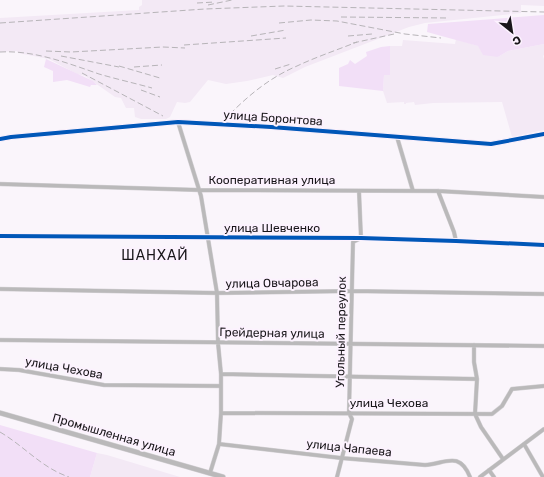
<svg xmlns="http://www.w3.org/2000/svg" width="544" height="477" viewBox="0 0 544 477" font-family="Rubik,sans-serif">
<rect width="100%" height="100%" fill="#faf5fb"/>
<path fill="#f3e9f5" d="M142,0H544V6L521,5V13L425,23L409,27L305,67L283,78L273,75L247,81L226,84L208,80L190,102L185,103L177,102L170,117L166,119H141L135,117L134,108H126L121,98L115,97L85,76L77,74L49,59L18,53L17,51L0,52V18L139,10V7L142,5Z
M456,39L478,46L498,57L508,51L544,44V55L543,56L544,59V130L512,137L502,102L433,103L415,105L414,102L406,103V104H404V102L387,103L383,91L384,75H390V46H402L403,40L455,44Z
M97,453L107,455L180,477H90Z"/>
<path fill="#f2dff7" d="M544,15V44L508,51L498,57L483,55L478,46L427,32L428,24Z
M390,46V75H384L383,91L339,86V68L348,64L350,60L355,64L367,56L366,52L381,47Z
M46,59L93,81L97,85H91L90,87L67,80L53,82V71L44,67Z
M0,425L97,453L90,477H0Z"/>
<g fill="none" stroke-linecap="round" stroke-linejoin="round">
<g stroke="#d5d2d6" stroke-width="4.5">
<path id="minor" d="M178,122L201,196L217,293L218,343L221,374V413L219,444L210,473
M397,137L413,191
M0,184L199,190L438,191L544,197
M438,191L454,232L456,241
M0,236L361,238L456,241L544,245
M0,289L217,293L352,291L544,294
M0,340L544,346
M474,345V362L477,379L475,414L481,427L503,459
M0,369L19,370L104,385L221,386
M221,374L477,379
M221,413L492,414L502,406L512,389L544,386
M219,444L341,458L425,465C445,464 459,450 470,477
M524,444L543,477
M489,470L494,477
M337,477L352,419L349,413L353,242L361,238L359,191
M480,477L544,429"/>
</g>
<g stroke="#d5d2d6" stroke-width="5.5">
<path id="tertiary" d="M0,139L11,137L178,122L271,127L491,144L544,134
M0,413L223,477"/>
</g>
<use href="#minor" stroke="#bab9ba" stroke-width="3.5"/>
<use href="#tertiary" stroke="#bab9ba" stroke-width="4.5"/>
<path stroke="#b7b4b8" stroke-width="1" stroke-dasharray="6 3" stroke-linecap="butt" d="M197,3L215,2
M208,5L232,0
M341,17L449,18
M0,23L205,9L284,6L544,12
M279,23L311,20L337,21L405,34L441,38
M251,36L286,30
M348,36L372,34
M353,43L394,34
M184,45L286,38
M46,51L71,52L163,47L185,48
M0,52C34,50 67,63 99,74C116,79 134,83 152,88
M61,56L119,67
M119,66L160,78
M134,67L162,65
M275,69L291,64
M82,73L163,116
M141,90L160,97
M230,114C250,94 271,77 297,66C316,57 337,50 357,42
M0,432C24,446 42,468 69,477"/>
<g stroke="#fcf2fe" stroke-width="6">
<path id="cycleway" d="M0,139L11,137L178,122L271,127L491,144L544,134
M0,236L361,238L456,241L544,245"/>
</g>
<use href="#cycleway" stroke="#0057b8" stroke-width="4"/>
</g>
<g text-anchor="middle" stroke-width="4" stroke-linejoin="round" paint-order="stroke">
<g font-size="12" fill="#19161a" stroke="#fcf2fe">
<text transform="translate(273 118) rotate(4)" y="4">улица Боронтова</text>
<text x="272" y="184">Кооперативная улица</text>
<text x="272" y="232">улица Шевченко</text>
<text transform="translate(272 283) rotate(-1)" y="4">улица Овчарова</text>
<text transform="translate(341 332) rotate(-89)" y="4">Угольный переулок</text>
<text transform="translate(272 333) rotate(1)" y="4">Грейдерная улица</text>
<text transform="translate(64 368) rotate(10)" y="4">улица Чехова</text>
<text x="389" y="407">улица Чехова</text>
<text transform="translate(114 435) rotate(16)" y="4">Промышленная улица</text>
<text transform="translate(349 448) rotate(6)" y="4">улица Чапаева</text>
</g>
<g font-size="14" letter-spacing="1" fill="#19161a" stroke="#fcf2fe">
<text x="155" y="260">ШАНХАЙ</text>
</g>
</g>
<g transform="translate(512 32) rotate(150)" stroke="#fcf2fe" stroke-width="3" paint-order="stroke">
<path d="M0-3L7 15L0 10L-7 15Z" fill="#19161a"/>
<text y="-6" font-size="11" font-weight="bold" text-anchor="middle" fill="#19161a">С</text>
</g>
</svg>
